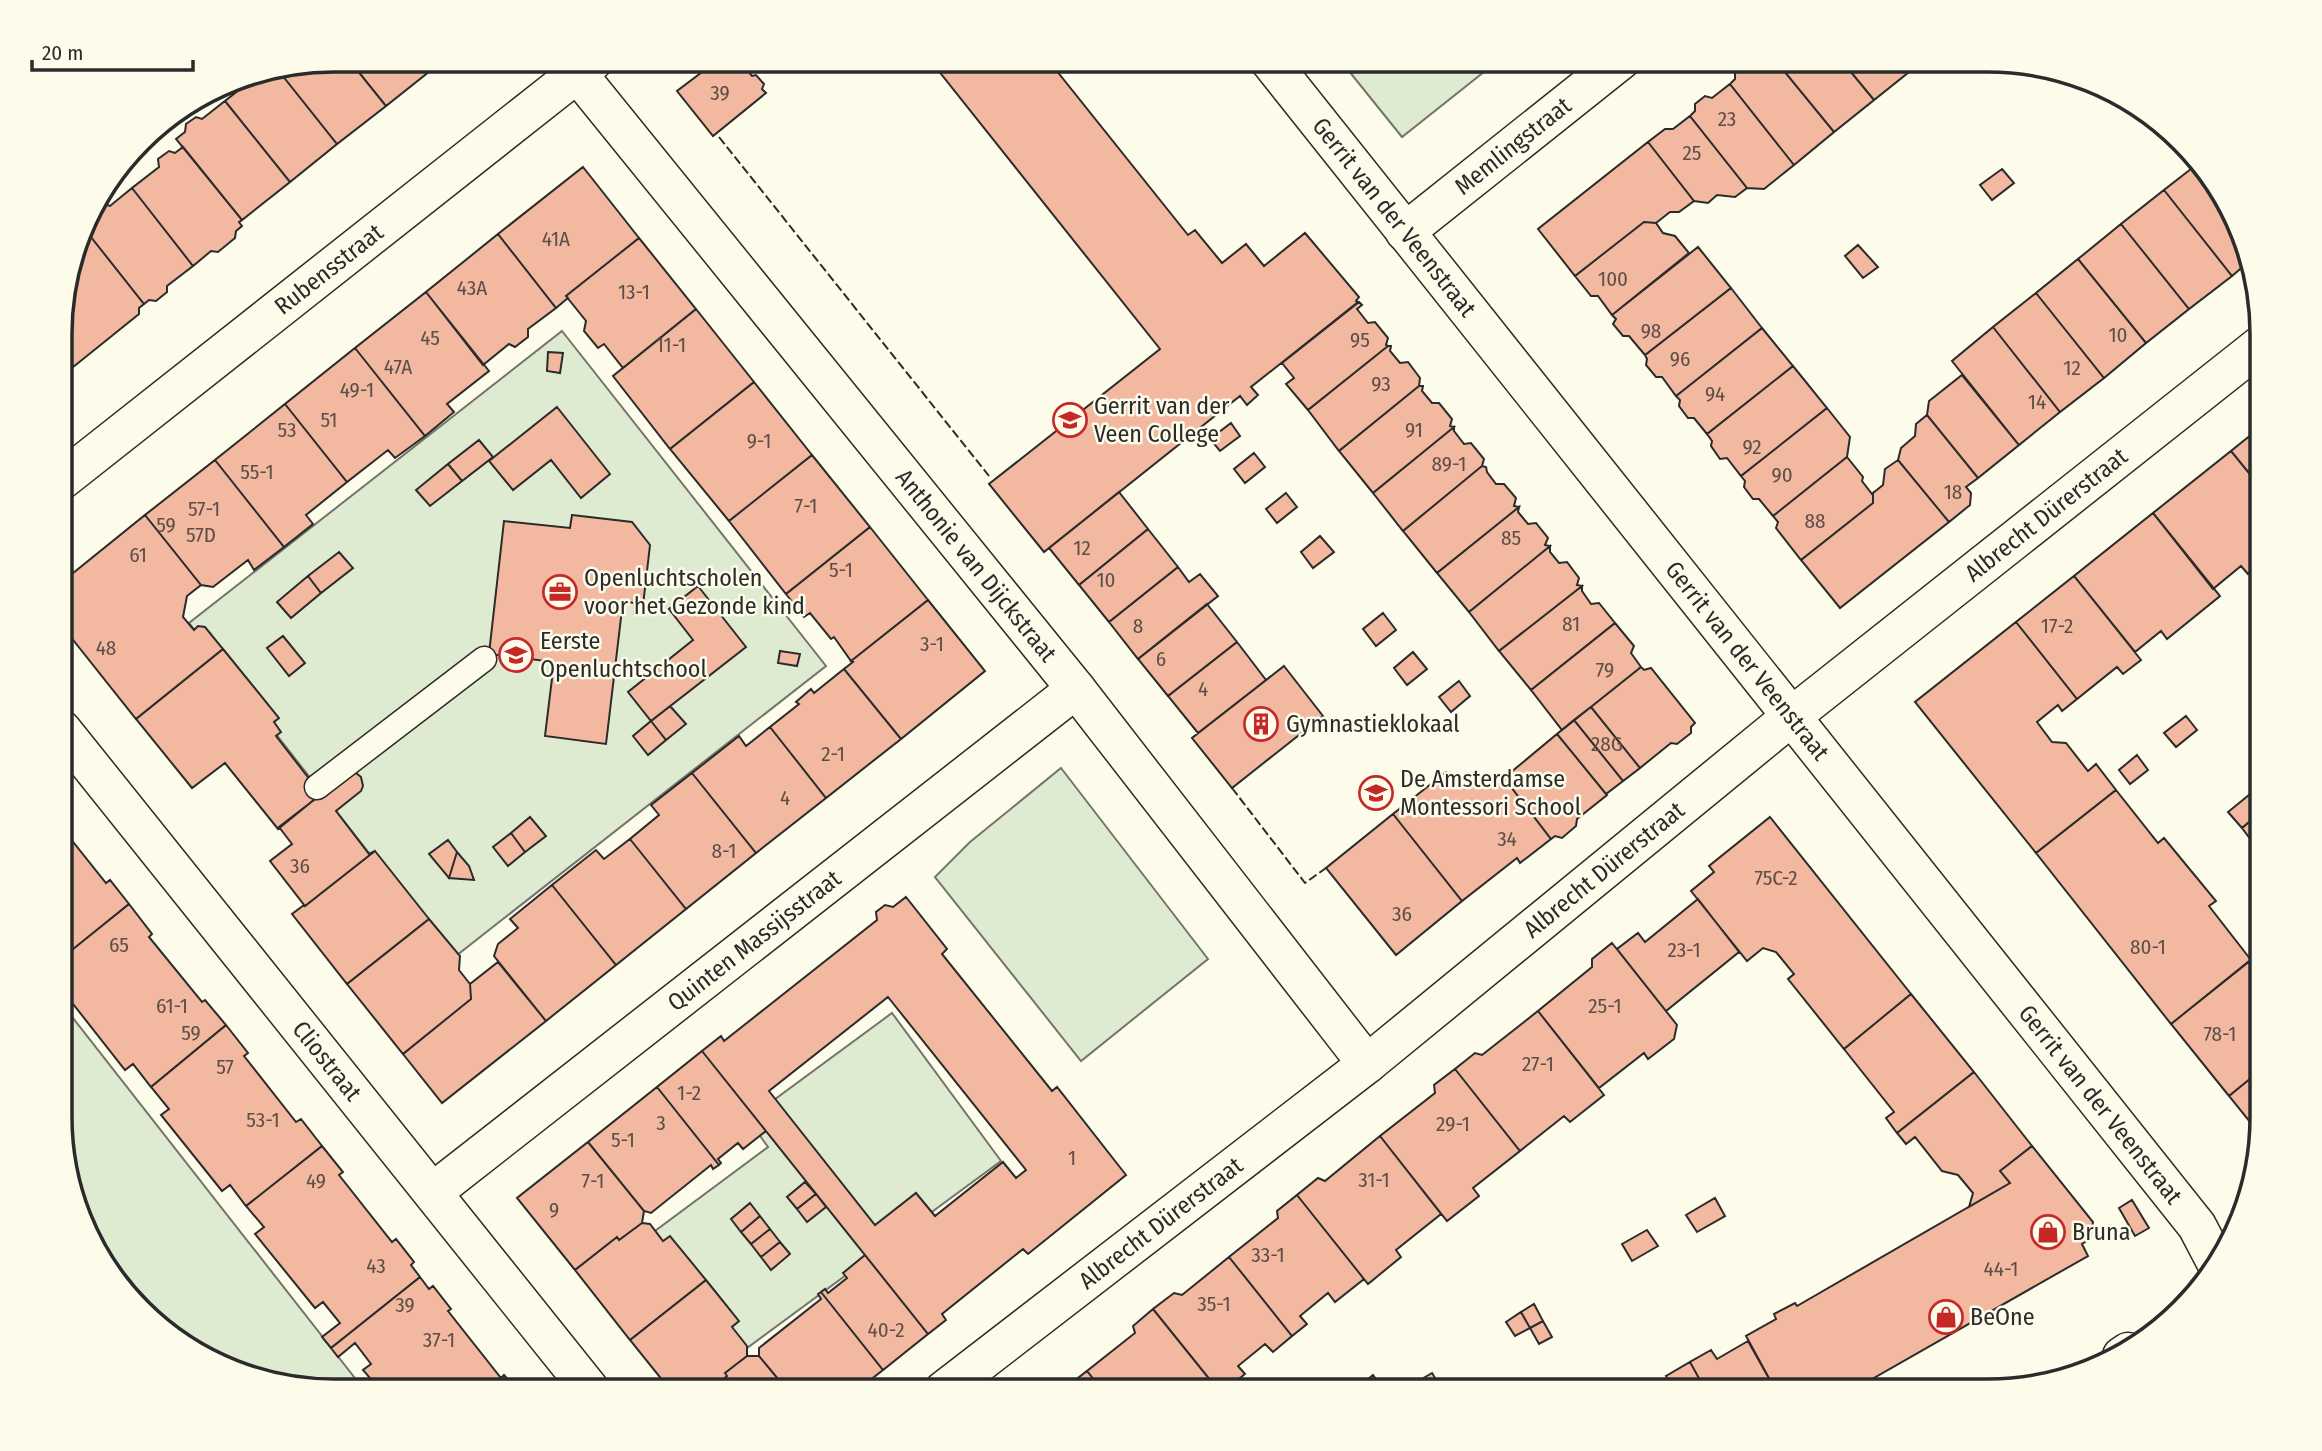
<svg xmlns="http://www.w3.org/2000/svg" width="2322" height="1451" viewBox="0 0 2322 1451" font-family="'Fira Sans Condensed',sans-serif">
<rect width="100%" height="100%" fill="#fdfbea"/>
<path fill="#deebd1" stroke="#74746e" stroke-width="2" d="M1340,60H1499L1402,137Z
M562,331L826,666L452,959L189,623Z
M1061,768L1208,959L1081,1061L935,877L970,842Z
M62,1004L365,1391H333L262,1382L182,1346L105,1270L62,1153Z
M892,1013L1001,1161L743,1351L655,1231L768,1147L748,1119Z"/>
<path fill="#f2b8a0" stroke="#2b2b2b" stroke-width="2" fill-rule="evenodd" d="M333,60H349L386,106L337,144L278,70Z
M349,60H430L435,67L386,106Z
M718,60H739L752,76L756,75L764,84L762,89L766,93L713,136L677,91Z
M930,60H1048L1188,235L1195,230L1222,263L1246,244L1264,266L1305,233L1359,297L1356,301L1358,302L1251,387L1258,395L1247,405L1240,396L1044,552L989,484L1160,349Z
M1760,60H1775L1834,132L1794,165L1730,84L1735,79V73L1744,65L1751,67Z
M1775,60H1841L1874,100L1834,132Z
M1841,60H1907L1914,68L1874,100Z
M278,70L337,144L290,182L225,101L249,82V76Z
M1730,84L1794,165L1764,189L1747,188L1690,116L1695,111V104L1705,96L1712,98Z
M225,101L290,182L242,220L176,139L185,132L186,124L196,117L202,119Z
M1690,116L1747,188L1735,197L1717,195L1708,203L1694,201L1648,142L1665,129H1673Z
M1648,142L1694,201L1679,212H1670L1656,223L1644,222L1575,276L1538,229Z
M183,147L242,220L239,222L242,226L236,231L235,238L218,252L211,251L193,266L132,188L159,167L158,159L169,151L175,153Z
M2196,165L2226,197L2246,264L2232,276L2164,190Z
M583,167L639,238L566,296L568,298L556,308L498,234Z
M2002,169L2014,183L1992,200L1980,185Z
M132,188L193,266L167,286V292L156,301L149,300L144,304L83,227L92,220L91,213L104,204L110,206Z
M2164,190L2232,276L2189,309L2121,224Z
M1644,222L1656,223L1663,233L1675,236L1689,253L1612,315L1598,296H1591L1575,276Z
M2121,224L2189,309L2146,343L2078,259Z
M83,227L144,304L139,308V314L62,376V298Z
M498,234L556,308L528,329V337L515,347L509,344L483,365L426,292Z
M639,238L696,309L623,368L604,344L598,348L584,331L586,321L566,296Z
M1858,245L1878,267L1863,278L1845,256Z
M1698,247L1731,288L1645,355L1629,336H1623L1613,324L1616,319L1612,315Z
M2078,259L2146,343L2104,378L2036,293Z
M1731,288L1762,328L1676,396L1662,377H1656L1646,365L1647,359L1645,355Z
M426,292L489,371L447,404L454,412L425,436L355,348Z
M2036,293L2104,378L2060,412L1993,327Z
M1359,302L1362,305L1357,309L1368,323L1375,322L1388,338L1386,345L1388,346L1308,410L1286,384L1294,378L1282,363Z
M696,309L754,382L670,449L613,376Z
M1993,327L2060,412L2019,445L1952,361Z
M1762,328L1793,366L1707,434L1694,418H1688L1679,406L1680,400L1676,396Z
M1388,346H1391L1390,351L1400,363L1408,362L1420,378L1419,386L1339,451L1308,410Z
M355,348L425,436L395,458L388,450L347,482L285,404Z
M548,352L563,353L560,373L547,371Z
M1793,366L1827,408L1741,476L1727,458L1720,459L1711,446L1712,441L1707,434Z
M1962,375L2019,445L1978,478L1927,415L1929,401Z
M754,382L812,455L729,521L670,449Z
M1419,386H1423L1422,391L1432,403H1439L1452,419L1450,426L1454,427L1373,493L1339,451Z
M285,404L347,482L306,515L313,524L284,547L215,460Z
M557,407L610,474L581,498L551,460L513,490L489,461Z
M1827,408L1850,437L1847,457L1773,516L1759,499H1753L1744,487L1745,481L1741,476Z
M1927,415L1978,478L1966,487L1971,493L1970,505L1949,522L1898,460L1901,448L1915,436L1916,424Z
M1231,423L1240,436L1220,451L1210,439Z
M2262,426V489L2231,451Z
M1454,427V431L1464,444L1471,443L1484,459L1482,466L1403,531L1373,493Z
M479,440L493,457L462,481L448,464Z
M2231,451L2262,489V562L2248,574L2241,566L2213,589L2153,513Z
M1254,453L1265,467L1245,483L1234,469Z
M812,455L870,527L786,594L729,521Z
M1847,457L1863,477L1862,481L1872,494L1873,493V503L1801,560L1776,528L1778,522L1773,516Z
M215,460L284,547L254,570L248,560L213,587L201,585L145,515Z
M1898,460L1949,522L1840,608L1801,560L1873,503V493L1883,485L1885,469Z
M448,464L462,481L430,506L416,490Z
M1482,466L1486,467L1487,472L1496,484H1504L1516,498L1514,506L1519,507L1437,573L1403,531Z
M1119,492L1148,529L1079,585L1049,548Z
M1286,493L1297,507L1277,523L1266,509Z
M1519,507L1518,512L1528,524L1536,523L1548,538L1545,545L1550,546L1469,612L1437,573Z
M2153,513L2220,596L2167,639L2161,631L2135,652L2074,576Z
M145,515L201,585L187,596L183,617L194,630L198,626L205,627L223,649L136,719L62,626V582Z
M572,515L632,522L650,545L642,614H634V603L623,601L606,744L545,736L554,662L489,654L504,521L570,528Z
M870,527L928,600L851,661L834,637L831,639L810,613L804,617L786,594Z
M1148,529L1178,567L1109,622L1079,585Z
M1320,536L1334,552L1313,568L1301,552Z
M1550,546V552L1559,563L1567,562L1579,578L1577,585L1582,586L1499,651L1469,612Z
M339,552L353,568L321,593L308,576Z
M1178,567L1189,582L1200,574L1218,596L1138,659L1109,622Z
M308,576L321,593L291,618L277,602Z
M2074,576L2141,660L2123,674L2117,667L2077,699L2016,622Z
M698,586L746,647L651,721L628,692L693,640L669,609Z
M1582,586V591L1591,604L1599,603L1615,623L1531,690L1499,651Z
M928,600L985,671L901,739L844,669L853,662L851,661Z
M1207,604L1237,642L1168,696L1138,659Z
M1383,613L1396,630L1376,646L1363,629Z
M2016,622L2077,699L2062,711L2058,705L2037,722L2052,742L2066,743L2088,771L2096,764L2116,790L2036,853L1915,702Z
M1615,623L1634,646L1631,653L1641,667L1562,730L1531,690Z
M283,636L305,663L289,676L267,648Z
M1237,642L1266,680L1198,733L1168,696Z
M223,649L279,718L274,722L281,732L276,736L321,794L278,829L225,763L192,788L136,719Z
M780,651L800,654L797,666L778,663Z
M1413,652L1427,669L1407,685L1394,668Z
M1284,666L1323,716L1232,788L1192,738Z
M1641,667L1644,670L1651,668L1695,723L1691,727V733L1677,744L1671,743L1640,768L1591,707Z
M844,669L901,739L826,798L770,727L799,704L796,702L811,689L814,693Z
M1459,681L1470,696L1451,712L1439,697Z
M670,706L686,724L666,740L651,721Z
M1591,707L1640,768L1623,781L1574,720Z
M2186,716L2197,730L2176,747L2164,733Z
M1574,720L1623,781L1606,794L1557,734Z
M651,721L666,740L648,755L633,736Z
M770,727L826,798L756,853L692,773L739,736L746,746Z
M1557,734L1607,795L1577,819L1576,826L1562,838L1555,836L1551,839L1504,778Z
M2137,755L2148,770L2130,784L2119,770Z
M1446,772L1455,782L1462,776L1504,778L1551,839L1520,863L1517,858L1462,901L1393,814Z
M349,773H356L361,777L363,786L361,791L336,811L369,854L375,851L305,906L270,861L292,844L279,827Z
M692,773L756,853L686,909L630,839L659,815L651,805Z
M2116,790L2158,843L2164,838L2216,901L2209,906L2251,960L2171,1024L2036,853Z
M2249,795L2262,811L2242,828L2228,812Z
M2262,811V838L2254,844L2242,828Z
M1393,814L1462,901L1396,955L1326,868Z
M530,817L546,836L525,852L511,833Z
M1770,817L1911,994L1844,1049L1788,979L1794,974L1776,952L1763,948L1747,961L1691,891L1714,872L1709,866Z
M62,828L106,883L110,880L129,904L62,958Z
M511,833L525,852L508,866L493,847Z
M630,839L686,909L616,965L552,885L596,850L604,859Z
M448,840L457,852L449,878L429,854Z
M375,851L429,919L347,984L292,914L304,905L305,906Z
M457,852L469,866L474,880L449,878Z
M552,885L616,965L546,1021L494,956L498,944L518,928L510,919Z
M906,897L947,949L942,954L1052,1091L1057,1087L1126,1175L1028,1254L1023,1249L942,1314L946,1320L928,1334L702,1051L721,1036L724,1041L877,920L876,912L885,905L893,907ZM888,997L1026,1170L1016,1178L1003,1162L935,1216L916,1193L875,1225L769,1091Z
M1698,899L1739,952L1666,1011L1617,949L1638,933L1645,942Z
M129,904L152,934L149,937L202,1002L205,1000L226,1025L151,1087L133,1064L125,1070L66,995L71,991L62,979V958Z
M429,919L460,956L459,970L470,984L471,999L403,1054L347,984Z
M1612,943L1677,1025L1674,1039L1648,1059L1644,1053L1599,1088L1538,1011L1592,967V959Z
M498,962L546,1021L442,1103L403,1054L471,999L470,984Z
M2248,962L2262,980V1069L2229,1096L2171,1024Z
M1911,994L1974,1072L1897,1133L1886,1118L1894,1112L1844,1049Z
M1538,1011L1604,1095L1570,1122L1564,1116L1520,1151L1455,1069L1475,1053L1482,1055Z
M226,1025L248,1053L244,1056L296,1122L301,1119L322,1146L246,1206L230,1185L222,1191L161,1115L169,1109L151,1087Z
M702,1051L766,1131L743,1149L738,1143L718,1159L721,1163L719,1165L657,1087Z
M1455,1069L1520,1151L1473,1188L1479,1196L1447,1221L1380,1136L1435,1093L1434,1085Z
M2262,1069V1137L2229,1096Z
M1974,1072L2032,1146L2000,1171L2010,1183L1969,1207L1973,1193L1958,1175L1942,1171L1915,1137L1906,1144L1897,1133Z
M657,1087L719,1165L713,1169L711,1165L651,1213L644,1211L588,1142Z
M1380,1136L1441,1214L1396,1250L1401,1257L1368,1284L1297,1195L1318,1178L1325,1181Z
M588,1142L644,1211L642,1223L619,1240L617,1237L575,1270L517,1198Z
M322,1146L343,1172L339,1175L392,1242L396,1239L414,1262L411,1265L420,1277L331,1348L322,1337L340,1323L323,1302L315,1308L255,1234L264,1227L246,1206Z
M2032,1146L2093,1222L2090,1239L2082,1244L2088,1256L1851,1391H1776L1746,1336L1776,1319L1774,1314L1795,1303L1797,1306L2010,1183L2000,1171Z
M805,1182L816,1194L797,1209L787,1197Z
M816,1194L826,1207L807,1222L797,1209Z
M1297,1195L1364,1279L1335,1302L1328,1293L1300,1316L1307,1324L1292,1336L1229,1257L1278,1218L1277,1211Z
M1715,1198L1725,1216L1697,1232L1686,1215Z
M2132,1200L2149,1228L2135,1236L2119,1208Z
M750,1203L760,1216L741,1232L731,1219Z
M760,1216L770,1229L751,1244L741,1232Z
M642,1223L650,1224L663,1241L670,1236L706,1280L630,1340L575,1270L617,1237L619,1240Z
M770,1229L780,1242L761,1257L751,1244Z
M1647,1230L1658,1246L1632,1261L1622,1244Z
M780,1242L790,1254L771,1270L761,1257Z
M865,1255L928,1334L883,1370L821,1292L825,1289L828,1293L847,1278L843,1273Z
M1229,1257L1292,1336L1273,1352L1265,1344L1238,1366L1245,1374L1224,1391H1219L1153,1309L1174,1293L1182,1295Z
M420,1277L429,1289L433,1286L451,1309L448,1311L501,1378L504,1375L518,1391H381L363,1370L371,1364L355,1343L338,1357L331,1348Z
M706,1280L739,1321L732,1327L747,1346V1356L725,1373L727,1376L709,1391H671L630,1340Z
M821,1292L883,1370L856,1391H788L759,1356V1348L821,1299L818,1294Z
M1534,1304L1543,1321L1530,1328L1521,1312Z
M1153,1309L1219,1391H1103L1087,1371L1135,1333L1133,1326Z
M1521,1312L1530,1328L1515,1336L1506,1322Z
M1543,1321L1552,1337L1539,1344L1530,1328Z
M1748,1341L1776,1391H1706L1690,1362L1711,1350L1717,1359Z
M747,1356H759L788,1391H709L727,1376L725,1373Z
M1690,1362L1706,1391H1661L1672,1385L1666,1376Z
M1087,1371L1103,1391H1061Z
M1432,1373L1443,1391H1426L1420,1380Z
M1373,1375L1385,1391H1354Z"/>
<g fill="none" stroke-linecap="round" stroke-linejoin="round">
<g stroke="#2b2b2b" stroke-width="27">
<path id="service" d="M317,787L484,659"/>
</g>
<g stroke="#2b2b2b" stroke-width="41">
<g id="minor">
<path id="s1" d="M1269,60L2197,1226L2218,1266"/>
<path id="s2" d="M577,73L1076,689L1367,1064"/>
<path id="s3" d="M1405,232L1621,60"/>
<path id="s4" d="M62,480L594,60"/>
<path id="s5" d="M62,730L591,1391"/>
<path id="s6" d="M433,1192L1076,689"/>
<path id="s7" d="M943,1391L1367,1064L1792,716L2262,344"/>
</g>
</g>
<g stroke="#2b2b2b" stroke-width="41">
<path id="tertiary" d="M2122,1356L2128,1352"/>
</g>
<use href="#service" stroke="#fdfbea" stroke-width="24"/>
<use href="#minor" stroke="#fdfbea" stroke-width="38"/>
<use href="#tertiary" stroke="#fdfbea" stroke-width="38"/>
<path stroke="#2b2b2b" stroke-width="2" stroke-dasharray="9 3.5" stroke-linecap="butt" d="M719,137L989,476
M1232,788L1305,883L1326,868"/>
</g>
<defs>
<g id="school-ring" transform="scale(1.75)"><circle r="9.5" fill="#fdfbea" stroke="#c62828" stroke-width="1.5"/><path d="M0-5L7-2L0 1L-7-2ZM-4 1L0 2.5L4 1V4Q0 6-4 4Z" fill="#c62828"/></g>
<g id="office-ring" transform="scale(1.75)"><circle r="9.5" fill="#fdfbea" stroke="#c62828" stroke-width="1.5"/><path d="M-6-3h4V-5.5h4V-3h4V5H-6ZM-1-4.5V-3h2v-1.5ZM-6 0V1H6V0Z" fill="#c62828"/></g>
<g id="building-ring" transform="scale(1.75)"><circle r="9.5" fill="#fdfbea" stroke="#c62828" stroke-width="1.5"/><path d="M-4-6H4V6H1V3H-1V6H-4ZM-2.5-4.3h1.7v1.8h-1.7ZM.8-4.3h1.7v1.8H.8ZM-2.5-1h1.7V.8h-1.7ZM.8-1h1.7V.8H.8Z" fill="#c62828"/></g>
<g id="shop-ring" transform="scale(1.75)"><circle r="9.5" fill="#fdfbea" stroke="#c62828" stroke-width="1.5"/><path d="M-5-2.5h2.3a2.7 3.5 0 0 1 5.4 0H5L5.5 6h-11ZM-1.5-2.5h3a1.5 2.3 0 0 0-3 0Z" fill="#c62828"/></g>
</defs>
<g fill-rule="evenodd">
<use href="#school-ring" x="1070" y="420"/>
<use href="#office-ring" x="560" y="592"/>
<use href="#school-ring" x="516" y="655"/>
<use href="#building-ring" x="1261" y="724"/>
<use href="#school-ring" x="1376" y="793"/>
<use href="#shop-ring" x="2048" y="1232"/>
<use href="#shop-ring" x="1946" y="1317"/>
</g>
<g text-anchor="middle" stroke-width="5" stroke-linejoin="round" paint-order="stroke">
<g font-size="21" fill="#5d4e48">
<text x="720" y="100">39</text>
<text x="1727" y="126">23</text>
<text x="1692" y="160">25</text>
<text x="556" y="246">41A</text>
<text x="1613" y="286">100</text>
<text x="472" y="295">43A</text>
<text x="634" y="299">13-1</text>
<text x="1651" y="338">98</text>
<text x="2118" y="342">10</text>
<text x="430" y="345">45</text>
<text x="1360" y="347">95</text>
<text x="671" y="352">11-1</text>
<text x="1680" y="366">96</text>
<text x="398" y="374">47A</text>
<text x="2072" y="375">12</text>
<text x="1381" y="391">93</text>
<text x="357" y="397">49-1</text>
<text x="1715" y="401">94</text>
<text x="2037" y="409">14</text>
<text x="329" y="427">51</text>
<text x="287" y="437">53</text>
<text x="1414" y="437">91</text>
<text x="759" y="448">9-1</text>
<text x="1752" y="454">92</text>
<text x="1449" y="471">89-1</text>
<text x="257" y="479">55-1</text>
<text x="1782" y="482">90</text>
<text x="1953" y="499">18</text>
<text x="806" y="513">7-1</text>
<text x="204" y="516">57-1</text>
<text x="1815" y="528">88</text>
<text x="166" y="532">59</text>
<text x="201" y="542">57D</text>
<text x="1511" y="545">85</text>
<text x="1082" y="555">12</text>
<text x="138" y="562">61</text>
<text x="841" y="577">5-1</text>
<text x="1106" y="587">10</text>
<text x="1571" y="631">81</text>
<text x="1138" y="633">8</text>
<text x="2057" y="633">17-2</text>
<text x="932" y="651">3-1</text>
<text x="106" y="655">48</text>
<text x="1161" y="666">6</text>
<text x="1605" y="677">79</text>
<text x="1203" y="696">4</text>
<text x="1607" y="751">28G</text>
<text x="833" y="761">2-1</text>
<text x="785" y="805">4</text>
<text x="1507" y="846">34</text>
<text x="724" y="858">8-1</text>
<text x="300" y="873">36</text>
<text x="1776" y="885">75C-2</text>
<text x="1402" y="921">36</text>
<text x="119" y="952">65</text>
<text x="2148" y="954">80-1</text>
<text x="1684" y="957">23-1</text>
<text x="172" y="1013">61-1</text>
<text x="1605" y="1013">25-1</text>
<text x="191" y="1040">59</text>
<text x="2220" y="1041">78-1</text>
<text x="1538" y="1071">27-1</text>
<text x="225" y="1074">57</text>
<text x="689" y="1100">1-2</text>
<text x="263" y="1127">53-1</text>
<text x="661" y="1130">3</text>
<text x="1453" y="1131">29-1</text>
<text x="623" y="1147">5-1</text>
<text x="1072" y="1165">1</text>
<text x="1374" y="1187">31-1</text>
<text x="316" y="1188">49</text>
<text x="593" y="1188">7-1</text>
<text x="554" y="1217">9</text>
<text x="1268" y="1262">33-1</text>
<text x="376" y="1273">43</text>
<text x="2001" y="1276">44-1</text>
<text x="1214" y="1311">35-1</text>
<text x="405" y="1312">39</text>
<text x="886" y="1337">40-2</text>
<text x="439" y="1347">37-1</text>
</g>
<g font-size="24" fill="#2b2b2b" stroke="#fdfbea">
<text dy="8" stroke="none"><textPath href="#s3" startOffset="138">Memlingstraat</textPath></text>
<text dy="8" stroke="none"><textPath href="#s1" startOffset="201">Gerrit van der Veenstraat</textPath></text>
<text dy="8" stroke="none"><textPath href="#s4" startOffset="340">Rubensstraat</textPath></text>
<text dy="8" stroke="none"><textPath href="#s7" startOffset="1409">Albrecht Dürerstraat</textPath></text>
<text dy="8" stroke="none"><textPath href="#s2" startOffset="634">Anthonie van Dijckstraat</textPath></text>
<text dy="8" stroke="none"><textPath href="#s1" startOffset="768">Gerrit van der Veenstraat</textPath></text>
<text dy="8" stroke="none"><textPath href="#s7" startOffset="842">Albrecht Dürerstraat</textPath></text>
<text dy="8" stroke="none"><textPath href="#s6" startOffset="408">Quinten Massijsstraat</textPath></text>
<text dy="8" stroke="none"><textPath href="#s5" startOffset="424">Cliostraat</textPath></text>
<text dy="8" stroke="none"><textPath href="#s1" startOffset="1335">Gerrit van der Veenstraat</textPath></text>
<text dy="8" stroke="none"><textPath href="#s7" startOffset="275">Albrecht Dürerstraat</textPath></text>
</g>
<g font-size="24" fill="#2b2b2b" stroke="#fdfbea" text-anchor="start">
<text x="1094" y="414">Gerrit van der<tspan x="1094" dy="28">Veen College</tspan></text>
<text x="584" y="586">Openluchtscholen<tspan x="584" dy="28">voor het Gezonde kind</tspan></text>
<text x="540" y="649">Eerste<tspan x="540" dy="28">Openluchtschool</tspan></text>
<text x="1286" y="732">Gymnastieklokaal</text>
<text x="1400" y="787">De Amsterdamse<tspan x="1400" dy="28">Montessori School</tspan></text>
<text x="2072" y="1240">Bruna</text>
<text x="1970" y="1325">BeOne</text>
</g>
</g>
<path d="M0 0H2322V1451H0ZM334 72H1988A262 262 0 0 1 2250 334V1117A262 262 0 0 1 1988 1379H334A262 262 0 0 1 72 1117V334A262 262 0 0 1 334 72Z" fill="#fdfbea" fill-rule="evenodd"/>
<path fill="none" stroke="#2b2b2b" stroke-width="3.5" d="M334 72H1988A262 262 0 0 1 2250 334V1117A262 262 0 0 1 1988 1379H334A262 262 0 0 1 72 1117V334A262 262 0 0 1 334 72Z"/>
<path d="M32 60v10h161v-10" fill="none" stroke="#2b2b2b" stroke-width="3.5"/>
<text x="42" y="60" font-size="21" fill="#2b2b2b" stroke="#fdfbea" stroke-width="5" paint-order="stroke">20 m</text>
</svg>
